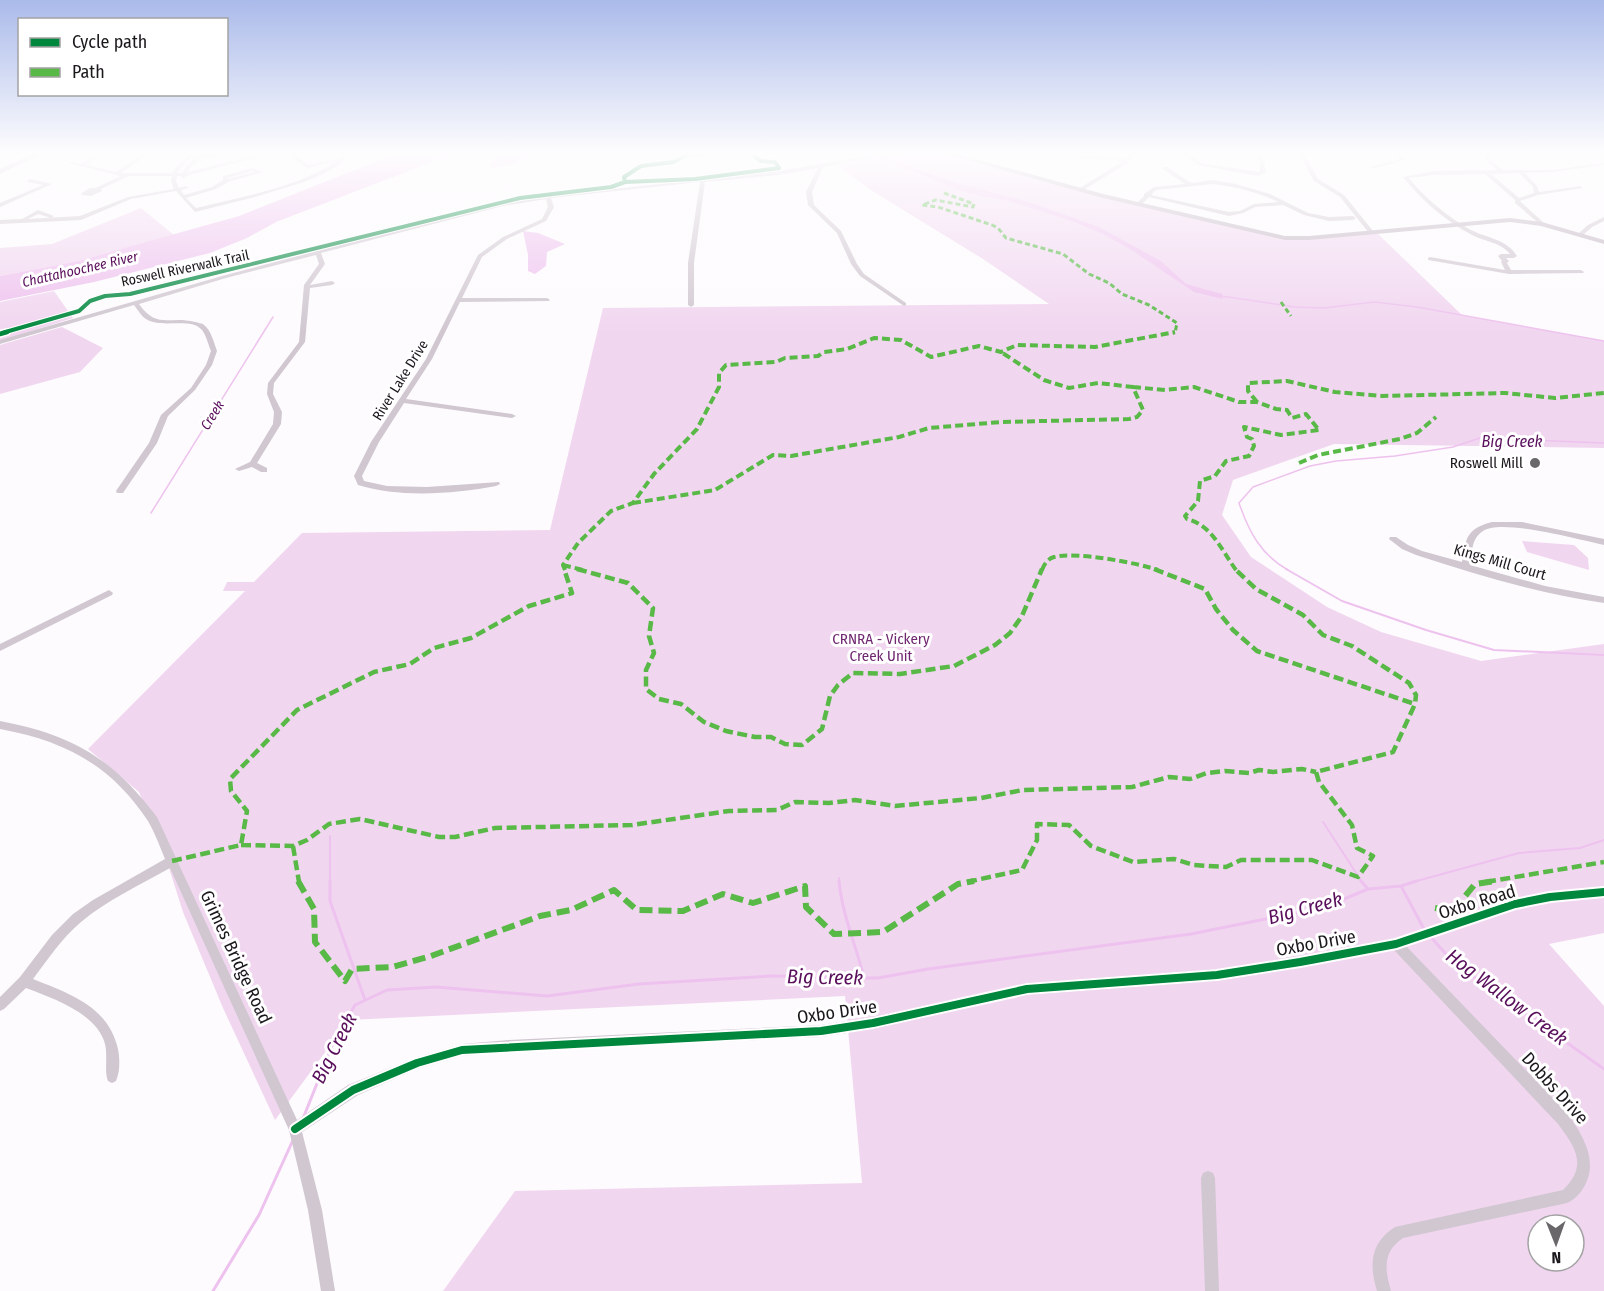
<svg xmlns="http://www.w3.org/2000/svg" width="1604" height="1291" viewBox="0 0 1604 1291" font-family="'Fira Sans Condensed',sans-serif">
<rect width="100%" height="100%" fill="#fdfbfd"/>
<path fill="#f1d6f0" fill-rule="evenodd" d="M907,152H939L1273,237L1301,238L1375,231L1462,315L1604,341V448L1334,444L1233,480L1222,515L1251,557L1327,607L1381,632L1481,661L1604,644V933L1549,944L1604,1006V1291H443L515,1191L862,1183L845,996L349,1020L275,1120L223,1008L183,912L163,849L139,792L88,749L245,591H223L227,582H254L302,533L550,530L603,308L1049,304L983,259L869,189L837,165ZM1538,1225H1574V1261H1538Z
M141,208L174,235L78,261L0,276V248L52,244Z
M54,291L73,318L0,341V302Z
M62,327L103,348L80,372L0,394V345Z
M1522,541L1574,545L1588,558L1589,570L1527,552Z"/>
<path fill="#eec2ee" d="M400,152H458L276,222L247,238L210,253L94,282L0,301V276L78,261L239,216Z
M499,152H536V153L513,164L493,168L489,165Z
M855,152H879L886,158L956,183L1026,201L1099,227L1161,261L1186,284L1222,294L1223,299L1194,292L1133,251L1105,235L1072,221L1009,201L966,193L910,170Z
M523,231L538,233L565,244L547,252L546,266L535,274L528,271V255Z"/>
<g fill="none" stroke-linecap="round" stroke-linejoin="round">
<path stroke="#eec2ee" stroke-width="1.5" d="M1221,296L1295,307L1324,308L1374,302L1417,307L1604,341
M151,513L273,317
M1288,570C1261,555 1249,532 1239,503L1253,487L1310,466L1336,461L1395,456L1453,447L1480,438L1604,443"/>
<path stroke="#eec2ee" stroke-width="2" d="M1286,569L1342,601L1426,630L1494,650L1604,655
M1323,822L1362,882
M330,836V882
M839,878V882
M1413,882L1519,853L1580,848L1604,840"/>
<path stroke="#eec2ee" stroke-width="3" d="M330,881V901L365,1000
M839,881C842,914 856,945 864,978
M1361,881L1368,889
M1401,886L1425,931
M1429,935L1453,962L1604,1069
M304,1116L332,1046L355,1005L387,990L436,987L547,996L639,984L771,976L878,978L928,969L1191,934L1325,907L1368,889L1401,886L1417,881
M213,1291L259,1215L293,1140"/>
<path fill="#d0c7d0" fill-rule="evenodd" d="M101,152H107L86,165L116,172L145,152H151L121,173H172L176,167L193,152H207L206,154L216,155L222,152H228L217,158L203,156L190,168L188,172L268,152H277L186,176L183,179L181,176H177L176,181L179,188L186,186L189,188L181,190L184,195L212,187L223,180V176L253,168L263,172L228,182L216,189L186,198L196,208C244,196 296,188 337,161L307,168L289,155V153H293L308,165L340,158L344,152H349L341,164L325,173L304,182L255,197L195,212L176,191L131,199L81,220L0,224V220L22,219L38,210L54,216L51,218L38,214L28,219L80,216L128,197L174,189L171,181L172,176H129L101,189L102,191L91,196L82,195V193L90,188H95L121,176L68,163L70,162L81,164ZM197,154L198,155L186,166L182,173H177L187,161ZM253,171L255,172L228,179V178Z
M891,152H904L823,167L812,192L814,205L841,231L857,264L864,274L906,303V305L904,306L860,276L851,264L837,233L808,205L806,192L818,168L779,175L705,182L694,263V305L691,307L688,305V263L700,182L551,198L554,207L546,221L507,239L482,257L462,298H547L550,300L549,301L460,302L432,359L406,399L512,414L516,416L512,418L404,403L379,442L362,476L364,481L387,486L427,487L499,482L500,484L496,486C454,494 399,498 358,485L354,476L371,442L426,359L478,255L503,237L542,219L548,207L546,199L503,206L321,253L325,264L310,285L332,281L335,283L332,285L310,288L305,342L274,383L273,394L282,412L281,424L257,463L267,468V472H261L252,467L239,471L235,469L250,462L273,424L274,412L267,394L268,383L299,342L304,285L319,264L316,255L226,278L139,304C157,330 170,315 195,322C196,322 204,324 204,325C211,330 214,343 217,351L212,365L195,390L168,416L157,443L123,493H117L116,491L149,443L161,415L191,388L206,365L211,351C208,344 206,334 201,329C190,317 161,329 146,319C141,316 138,310 134,305L0,344V340L222,276L503,202L544,196L547,194L549,196L779,171Z
M992,152H1025L1115,158L1125,160L1130,152H1135L1128,163L1080,192L1078,191V189L1122,162L1115,160Z
M1254,152H1259L1264,162L1266,172L1258,176L1198,165L1185,155L1189,154L1201,163L1258,172L1260,171V162Z
M1298,152H1303L1318,179L1344,195L1373,231V233H1369L1340,197L1314,181Z
M1393,152H1398L1405,160L1371,169V167L1400,159Z
M1489,152H1495L1489,156V159L1503,170H1553L1604,163V165L1553,172L1525,173L1537,186L1539,192L1580,186L1583,188L1538,195L1520,201L1544,223V225L1542,226L1515,203V200L1485,174L1434,175L1409,178C1426,199 1447,216 1469,229C1486,238 1507,239 1517,256L1514,258H1506L1509,261L1507,263L1511,270H1581L1584,272L1583,273L1509,274L1428,260V258L1430,257L1505,270L1501,262L1502,261L1498,256L1501,254H1510C1501,242 1485,242 1472,235C1446,221 1422,201 1403,177L1434,171L1497,170L1485,159V155ZM1519,173L1533,187L1534,193L1519,198L1491,174Z
M1163,167H1167L1191,183L1213,180L1236,184L1270,194L1308,213L1329,217L1353,216L1356,218L1353,220L1329,221L1304,215L1283,205L1255,207L1243,213L1229,216L1149,197L1140,206H1136L1135,205L1144,196V194L1154,187L1185,184L1163,169ZM1213,184C1235,187 1258,192 1278,202L1254,204L1240,211L1229,212L1151,195L1156,190Z
M30,179L52,184L0,207V203L43,185L28,182L27,181Z
M1604,217V221L1592,227L1582,236H1578V234L1588,225Z
M1492,522H1522L1604,539V545C1580,540 1501,518 1483,531C1471,539 1472,552 1470,565L1545,586L1604,597V603C1540,594 1478,575 1416,555L1402,549L1389,539L1390,537H1396L1408,545L1422,551L1462,562C1466,538 1466,529 1492,522Z
M109,590L113,593L112,595L0,651V644Z
M0,721C73,735 112,758 157,817L297,1120L348,1085L417,1057L462,1044L509,1040L821,1025L873,1017L1027,983L1217,969L1300,956L1396,938L1515,899L1550,892L1604,887V897L1550,902L1515,909L1406,946L1568,1114C1583,1136 1599,1161 1584,1187C1580,1194 1574,1200 1567,1203L1403,1238C1382,1252 1385,1270 1391,1291H1377C1369,1265 1370,1243 1395,1227L1563,1190C1588,1166 1576,1148 1558,1124L1394,950L1300,968L1217,981L1027,995L873,1029L821,1037L509,1052L462,1056L417,1069L358,1095L302,1132L322,1210L335,1291H321L308,1210L289,1130L170,868C140,885 107,900 81,922C62,938 48,959 33,979C70,994 108,1006 118,1049C120,1059 120,1072 116,1081L112,1083L108,1081C104,1072 108,1056 105,1044C97,1013 52,998 26,988L4,1009L0,1011V997L20,977L52,935L73,914L93,900L165,859C160,847 155,833 148,821C111,765 65,741 0,729Z
M1208,1171L1213,1173L1215,1178L1219,1291H1205L1201,1178L1203,1173Z"/>
<path fill="#c1b5c1" fill-rule="evenodd" d="M906,152L902,155L899,153V152Z
M939,152H950L1103,194L1285,236H1309L1510,218L1542,222L1604,240V244L1541,226L1510,222L1309,240H1285L1099,197Z"/>
<path fill="#c5bac5" fill-rule="evenodd" d="M36,152H46L0,174V169Z"/>
<path stroke="#58b947" stroke-width="3" stroke-dasharray="5 3" stroke-linecap="butt" d="M944,193L974,204L973,207L936,200L922,205L938,207L992,225L998,228L1006,238L1063,254L1089,274L1109,283L1122,294L1149,305L1177,323L1175,333H1173
M1281,302L1291,316"/>
<path stroke="#58b947" stroke-width="4" stroke-dasharray="8 4" stroke-linecap="butt" d="M1133,387L1165,390L1194,387L1239,402H1257L1276,409L1287,410L1292,418L1306,414L1319,430
M1257,402L1248,391V383L1287,381L1335,392L1382,396L1505,393L1555,398L1604,393
M1299,463L1318,455L1400,439L1417,433L1436,417
M633,503L715,490L773,455L791,456L899,437L929,428L1001,422L1129,419L1137,417L1143,410L1133,387L1098,383L1069,388L1044,380L1001,352
M563,565L583,570
M565,570L563,565L578,543L611,511L633,503L654,474L697,429L719,387V373L726,365L776,362L785,358L818,356L824,352L847,349L874,338L901,340L931,357L979,346L1001,352L1017,345L1095,347L1175,332
M1042,570C1044,565 1047,559 1054,557C1074,551 1138,563 1158,570
M1236,570C1222,551 1212,525 1187,519L1185,516L1198,501L1200,481L1215,476L1226,461L1249,456L1254,446L1252,439L1247,437L1244,427L1281,435L1319,430"/>
<path stroke="#58b947" stroke-width="4.5" stroke-dasharray="10 4.5" stroke-linecap="butt" d="M577,569L628,583L653,608L649,636L654,653L646,670V689L659,699L681,704L704,722L726,731L755,737H771L785,744L802,745L822,729L830,696L838,685L853,673L900,674L954,666L995,645L1010,633L1022,616L1042,569
M1154,569L1205,589L1216,609L1233,630L1257,651L1415,704
M241,845L293,846L307,840L329,824L360,819L439,837H455L495,828L632,825L729,811L777,810L795,802L829,803L855,800L895,806L981,798L1023,790L1132,787L1169,777L1190,779L1207,773L1225,771L1249,773L1259,770L1273,772L1302,769L1316,772
M293,846L299,882
M172,861L241,845L247,811L231,791L230,779L297,710L374,672L410,664L434,648L471,638L529,606L572,593L564,569
M967,882L1022,870L1037,840V824L1069,825L1091,846L1133,862L1174,859L1194,865L1226,867L1241,860H1312L1358,877L1373,856L1357,848L1352,825L1319,782L1316,772L1393,752L1415,704L1416,695L1409,683L1352,646L1323,635L1303,615L1256,589L1235,569
M1486,882L1604,862"/>
<path stroke="#58b947" stroke-width="6" stroke-dasharray="13 6" stroke-linecap="butt" d="M298,881L314,909L315,942L345,981L352,969L392,967L431,956L540,916L571,910L614,890L637,910L683,911L723,894L753,903L805,886L806,907L834,934L883,932L958,884L974,881
M1435,908L1453,911L1475,884L1495,881"/>
<g stroke="#fff" stroke-width="6">
<path id="cycleway-far2" d="M625,182L624,177L641,166L673,162L687,155L728,152
M2,333L79,311L90,301L105,296L130,294L520,198L611,187L625,182L695,179L779,168L775,162L761,161L754,156V152"/>
</g>
<g stroke="#fff" stroke-width="8">
<path id="cycleway-far1" d="M0,334L7,332"/>
</g>
<g stroke="#fff" stroke-width="12">
<path id="cycleway" d="M295,1129L353,1090L417,1063L462,1050L821,1031L873,1023L1027,989L1217,975L1300,962L1396,944L1515,904L1550,897L1604,892"/>
</g>
<use href="#cycleway-far2" stroke="#00873e" stroke-width="4"/>
<use href="#cycleway-far1" stroke="#00873e" stroke-width="4.5"/>
<use href="#cycleway" stroke="#00873e" stroke-width="8"/>
</g>
<linearGradient id="sky" x2="0" y2="1"><stop stop-color="#aabaea"/><stop offset="0.46" stop-color="#fefdfe"/><stop offset="1" stop-color="#fefdfe" stop-opacity="0"/></linearGradient>
<rect width="1604" height="333" fill="url(#sky)"/>
<circle fill="#6a676a" stroke="#fff" stroke-width="2" cx="1535" cy="463" r="6"/>
<g text-anchor="middle" stroke-width="6" stroke-linejoin="round" paint-order="stroke">
<g font-size="14" fill="#1b181b" stroke="#fff">
<text transform="translate(185 268) rotate(-12)" y="5">Roswell Riverwalk Trail</text>
<text transform="translate(400 380) rotate(-58)" y="5">River Lake Drive</text>
</g>
<g font-size="14" font-style="italic" fill="#590f5b" stroke="#fff">
<text transform="translate(80 269) rotate(-13)" y="5">Chattahoochee River</text>
<text transform="translate(212 415) rotate(-58)" y="5">Creek</text>
</g>
<g font-size="15" fill="#1b181b" stroke="#fff" text-anchor="end">
<text x="1523" y="468">Roswell Mill</text>
</g>
<g font-size="15" fill="#1b181b" stroke="#fff">
<text transform="translate(1500 562) rotate(16)" y="5">Kings Mill Court</text>
</g>
<g font-size="15" fill="#6f2770" stroke="#fff">
<text x="881" y="644">CRNRA - Vickery<tspan x="881" dy="17">Creek Unit</tspan></text>
</g>
<g font-size="16" font-style="italic" fill="#590f5b" stroke="#fff">
<text x="1512" y="447">Big Creek</text>
</g>
<g font-size="18" fill="#1b181b" stroke="#fff">
<text transform="translate(1477 902) rotate(-17)" y="6">Oxbo Road</text>
<text transform="translate(1316 943) rotate(-10)" y="6">Oxbo Drive</text>
<text transform="translate(236 957) rotate(65)" y="6">Grimes Bridge Road</text>
<text transform="translate(837 1012) rotate(-8)" y="6">Oxbo Drive</text>
<text transform="translate(1555 1088) rotate(48)" y="6">Dobbs Drive</text>
</g>
<g font-size="20" font-style="italic" fill="#590f5b" stroke="#fff">
<text transform="translate(1305 908) rotate(-15)" y="7">Big Creek</text>
<text transform="translate(825 977) rotate(1)" y="7">Big Creek</text>
<text transform="translate(1507 997) rotate(37)" y="7">Hog Wallow Creek</text>
<text transform="translate(334 1048) rotate(-63)" y="7">Big Creek</text>
</g>
</g>
<rect x="18" y="18" width="210" height="78" fill="#ffffff" stroke="#a4a3a4" stroke-width="1.5"/>
<rect x="30" y="38" width="30" height="9" fill="#00873e" stroke="#a4a3a4" stroke-width="1.5"/>
<text x="72" y="48" font-size="18" fill="#1b181b">Cycle path</text>
<rect x="30" y="68" width="30" height="9" fill="#58b947" stroke="#a4a3a4" stroke-width="1.5"/>
<text x="72" y="78" font-size="18" fill="#1b181b">Path</text>
<g transform="translate(1556 1243) rotate(179)"><circle r="28" fill="#ffffff" stroke="#a4a3a4" stroke-width="1.5"/>
<path d="M0-4.5L10 22L0 15L-10 22Z" fill="#6a676a"/>
<text y="-9" font-size="16" font-weight="bold" text-anchor="middle" fill="#1b181b">N</text>
</g>
</svg>
